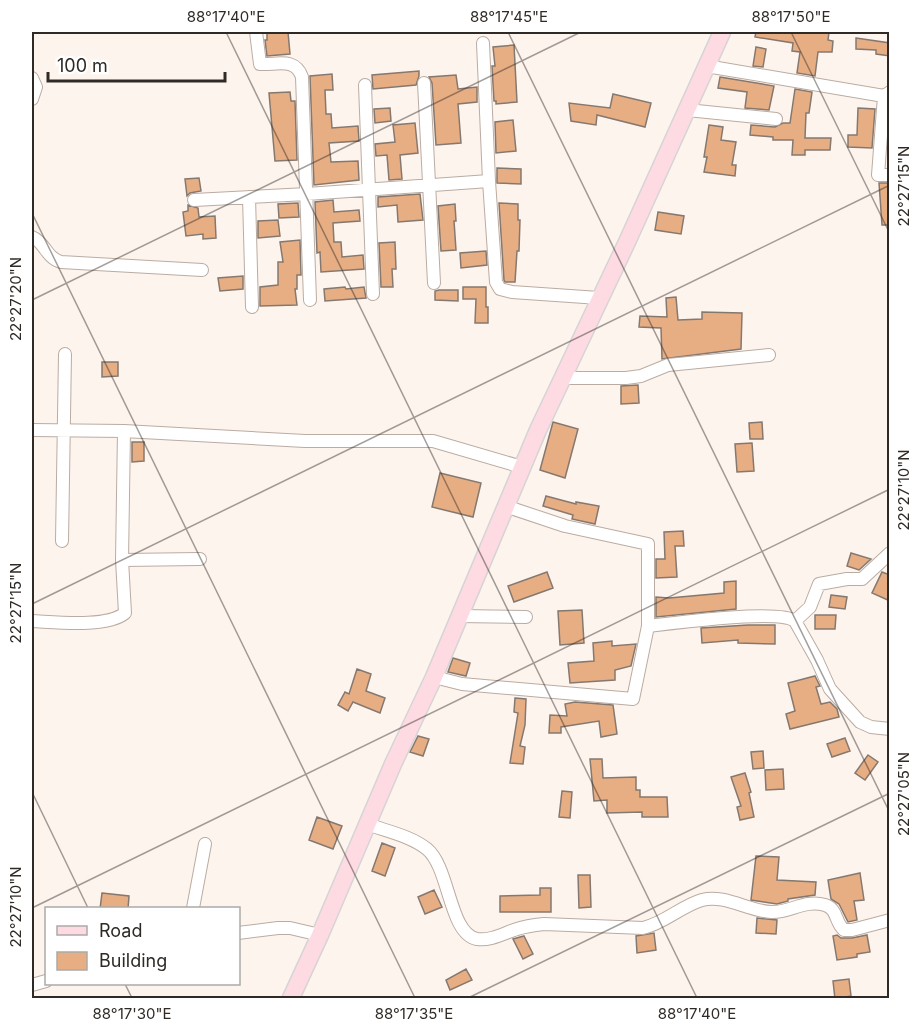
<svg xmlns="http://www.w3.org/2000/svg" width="921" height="1030" viewBox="0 0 921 1030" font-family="Inter,sans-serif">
<rect width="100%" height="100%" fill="#fef4ee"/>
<path fill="#e7ae84" stroke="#85786f" stroke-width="1.5" d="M267,32H288L290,54L267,56L265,40H267Z
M756,32H829L828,40L833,41L832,52H818L815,76L797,73L800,52L792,51L793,43L755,37Z
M856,38L890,43V56L876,54V50L856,49Z
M514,45L517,102L496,104V101H494L493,84L492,66H495L493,47Z
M756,47L766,49L763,67L753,66Z
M419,71V76L416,85L373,89L372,75Z
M332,74L333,90H325L326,114H331L332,128L358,126L359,141L329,143L331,162L358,161L359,180L314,185L310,76Z
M456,75L458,89L477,87V102L458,104L461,143L436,145L432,83L429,77Z
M720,77L774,86L769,110L745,108L747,92L718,88Z
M795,89L812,92L809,113H806L805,138H831L830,150H805V155H792L793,140H773V137L750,135L751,125L775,127L783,123H790Z
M290,92L291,101H295L297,160L275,161L269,93Z
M613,94L651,103L645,127L597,115L596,125L571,121L569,103L610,108Z
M390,108L391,121L375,123L374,109Z
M858,108L875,109L872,148L848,147V135H857Z
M513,120L516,151L496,153L495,122Z
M415,123L418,153L400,155L402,179L389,180L387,155L376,156L375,144L395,142L393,125Z
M709,125L723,127L721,140L736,142L732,165H736L735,176L704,172L707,157H704Z
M497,168L521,169V184L497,183Z
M199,178L201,191L190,193L187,196L185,179Z
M879,183H890V225H882Z
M420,194L423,220L398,222L397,205L378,207V197Z
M333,200L334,212L359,210L360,221L333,223L334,242H341L342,257L363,255L364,269L321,272L320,252L317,253L315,202Z
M298,203L299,217L279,218L278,204Z
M499,203L518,204V220H520L519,251H517L515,282H505L504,280Z
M455,204L456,221H454L456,250L441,251L438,206Z
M188,205L198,208L199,217L215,216L216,238L203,239V234L186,236L183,212L188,211Z
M658,212L684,216L681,234L655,230Z
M278,220L280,236L258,238V221Z
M300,240L301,275H297V289H295L297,305L260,306V287L278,285V262H283L280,242Z
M395,242L396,269H392L393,287H381L379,243Z
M486,251L487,265L461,268L460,253Z
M243,276V289L220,291L218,278Z
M345,287L346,289L364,287L366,298L325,301L324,289Z
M463,287H486V307H488V323H475L476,299H463Z
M439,290H458V301L435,300V291Z
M676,297L678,320L702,319V312L742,313L741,349L662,359L661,328L639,327L640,316L667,317L666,298Z
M102,362H118V376L102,377Z
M638,385L639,403L621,404V386Z
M553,422L578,429L565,478L540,470Z
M762,422L763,439H750L749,423Z
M132,442H144V461L132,462Z
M752,443L754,471L737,472L735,444Z
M440,473L481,483L473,517L432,507Z
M546,496L576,504V502L599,506L595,524L572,519L573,515L543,506Z
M683,531L684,546H675L677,577L656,578V559H665L664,532Z
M851,553L871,559L859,570L847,566Z
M547,572L553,588L514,602L508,586Z
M882,572L890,575V601L872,593Z
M736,581V609L656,617V597L669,598L724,593V582Z
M831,595L847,597L845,609L829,607Z
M582,610L584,643L560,645L558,611Z
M815,615H836L835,629H815Z
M748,625H775V644L738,643V640L702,643L701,628Z
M612,641V646L636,644L631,666L615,670V680L570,683L568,663L594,661L593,643Z
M453,658L470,663L466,676L448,672Z
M357,669L371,674L366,691L385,698L380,713L353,702L348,711L338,705L345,692L349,694Z
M815,676L820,686L816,687L821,704L830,702L837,709L839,717L790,729L786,714L795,711L788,683Z
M515,698L526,699L525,725L520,746L525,747L523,764L510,763L518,713L514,712Z
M575,702L613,705L617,734L601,737L599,721L561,727V733H549L550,715L567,716L565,704Z
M418,736L429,739L423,756L410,752Z
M845,738L850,751L832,757L827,744Z
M763,751L764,768L753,769L751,752Z
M868,755L878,762L865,780L855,773Z
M590,759H602L603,778L636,777V790H640V797H667L668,817H642V812L607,813V800L594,801Z
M783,769L784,789L766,790L765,770Z
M745,773L751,792L749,793L754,817L740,820L737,807L741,806L731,777Z
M562,791L572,792L570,818L559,817Z
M317,817L342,826L333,849L309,840Z
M382,843L395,848L385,876L372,871Z
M756,856L779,857L777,880L816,882L815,895L788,899V901L777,904L751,900Z
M860,873L864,900L854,901L857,920L848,922L839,904L831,899L828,880Z
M578,875H590L591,907L579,908Z
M540,888H551V912H500V896L540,895Z
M434,890L442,907L425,914L418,897Z
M102,893L129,896L128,909H100Z
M757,918L777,920L776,934L756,933Z
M654,933L656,950L637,953L636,936Z
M837,935L841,938H852L867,935L870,952L857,954V957L837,960L833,936Z
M524,936L533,954L523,959L513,939Z
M466,969L472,980L450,990L446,980Z
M849,979L851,996L835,999L833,981Z"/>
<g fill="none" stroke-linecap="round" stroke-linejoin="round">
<g stroke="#baaca2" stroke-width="14">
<path id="minor" d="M256,32L260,64C277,65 295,57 302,77L310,300
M483,43L489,181
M706,66L884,96L890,92
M32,78L36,87L32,99
M424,83L434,283
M365,85L373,294
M884,96L878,175H890
M687,110L776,119
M249,197L252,307
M194,200L307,194L489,181L496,282L500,289L512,292L599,298
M32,237C45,242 46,258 61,262L202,270
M561,378H626L641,376L668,365L769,355
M32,430L124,431L305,441H433L522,467
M62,541L65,354
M122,560L200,559
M459,616L526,617
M32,621C55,622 107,628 125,613L122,560L124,431
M795,621L810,607L819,584L847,579H862L890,553
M648,626C673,623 779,609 795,621L817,660L830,689L860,722L871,727L890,729
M434,677L462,684L633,699L648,626V544L565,526L505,506
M367,824C386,831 411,836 427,849C450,868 449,934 477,939C491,941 504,933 517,929C526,926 535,925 544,924L643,928C665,923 681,906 702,900C725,894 748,911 771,912C790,913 804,899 825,905C838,909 835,923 844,930H852L890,920
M193,908L205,844
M238,933L278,928H290L320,935
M32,985L46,981"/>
</g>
<g stroke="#d6d4d4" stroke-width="19">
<path id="major" d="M291,998L320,935L393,764L434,677L538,430L627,242L722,32"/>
</g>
<use href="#minor" stroke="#fff" stroke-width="12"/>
<use href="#major" stroke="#fedae3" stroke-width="16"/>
</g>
<path fill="none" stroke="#302a26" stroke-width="1.5" stroke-opacity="0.45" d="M226,32L697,998M508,32L890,813M791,32L890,234M32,213L415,998M32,300L581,32M32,604L890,185M32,792L88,908M32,908L890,489M125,984L132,998M468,998L890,793"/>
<rect width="921" height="1030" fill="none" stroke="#ffffff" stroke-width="66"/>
<rect x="45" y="907" width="195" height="78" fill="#ffffff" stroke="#acaaa8" stroke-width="1.5"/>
<rect x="57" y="926" width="30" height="9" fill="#fedae3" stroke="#acaaa8" stroke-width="1.5"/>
<text x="99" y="937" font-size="18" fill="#302a26">Road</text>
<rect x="57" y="952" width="30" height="18" fill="#e7ae84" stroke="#acaaa8" stroke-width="1.5"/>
<text x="99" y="967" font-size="18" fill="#302a26">Building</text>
<path d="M48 72v9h177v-9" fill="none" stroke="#302a26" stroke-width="3"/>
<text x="57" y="72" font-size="18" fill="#302a26" stroke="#ffffff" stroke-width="4.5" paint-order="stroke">100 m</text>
<rect x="33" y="33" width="855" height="964" fill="none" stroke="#302a26" stroke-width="2"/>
<g font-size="15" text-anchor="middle" fill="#302a26">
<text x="226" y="22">88°17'40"E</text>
<text x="509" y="22">88°17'45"E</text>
<text x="791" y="22">88°17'50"E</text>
<text transform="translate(904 186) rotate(-90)" y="5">22°27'15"N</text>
<text transform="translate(16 299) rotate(-90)" y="5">22°27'20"N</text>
<text transform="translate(904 490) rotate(-90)" y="5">22°27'10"N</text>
<text transform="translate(16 603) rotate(-90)" y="5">22°27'15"N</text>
<text transform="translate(904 794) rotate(-90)" y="5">22°27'05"N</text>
<text transform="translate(16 907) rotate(-90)" y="5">22°27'10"N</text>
<text x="132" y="1019">88°17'30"E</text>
<text x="414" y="1019">88°17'35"E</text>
<text x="697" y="1019">88°17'40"E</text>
</g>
</svg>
